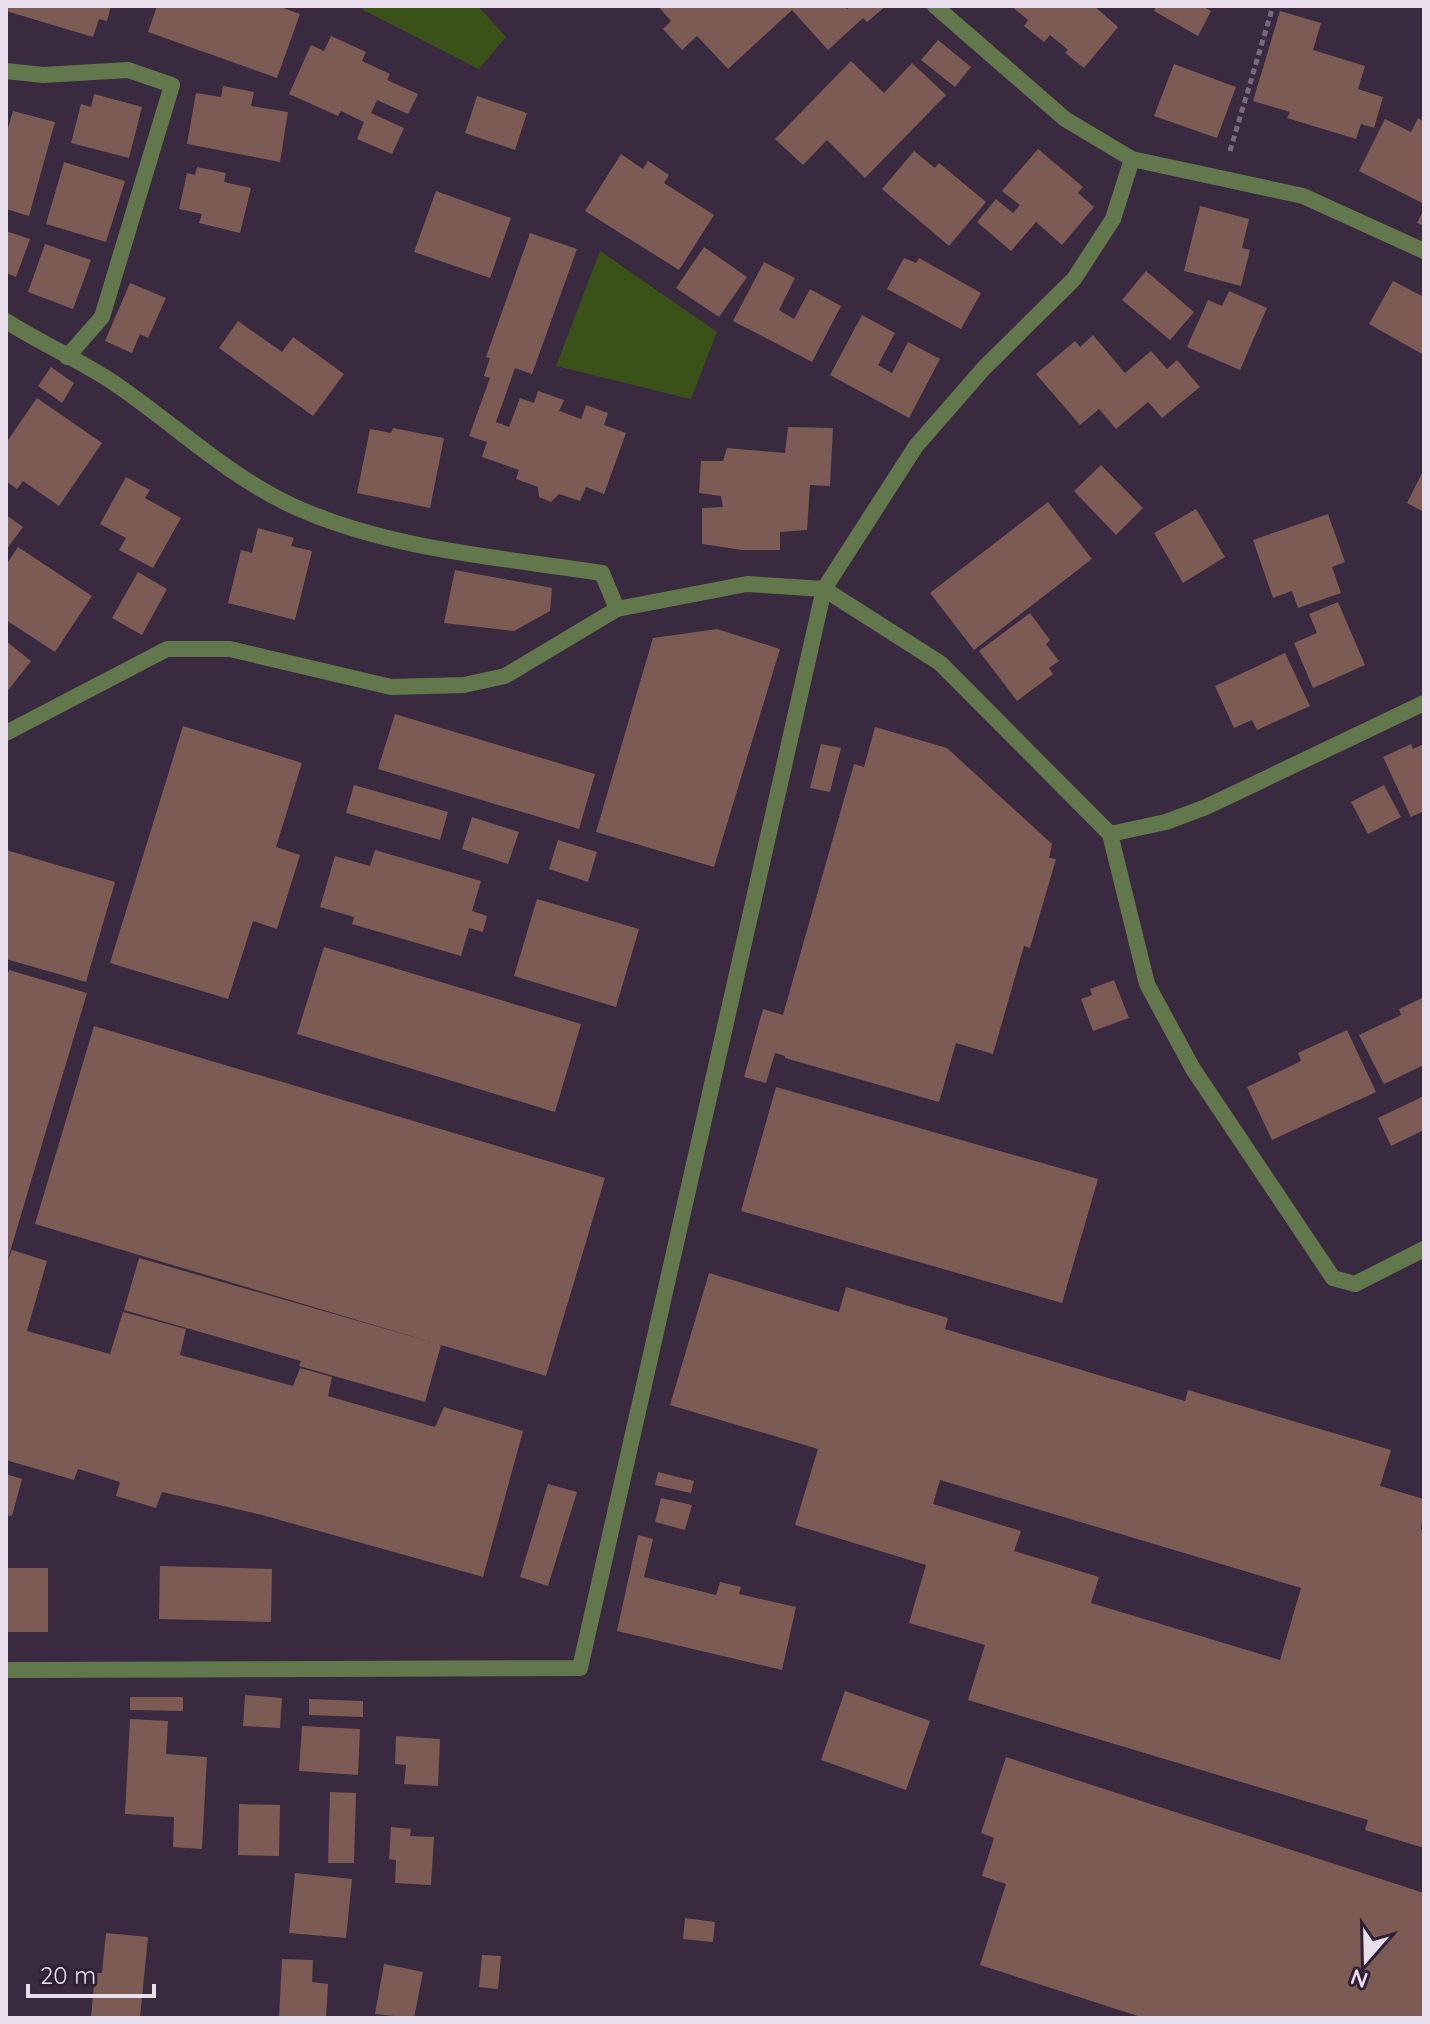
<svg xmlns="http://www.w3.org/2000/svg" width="1430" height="2024" viewBox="0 0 1430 2024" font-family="Quicksand,sans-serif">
<rect width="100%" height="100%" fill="#3a2a3f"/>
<path fill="#3a5117" d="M364,6H478L506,37L479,69L363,10Z
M600,251L717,332L691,399L556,366Z"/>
<path fill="#7b5b54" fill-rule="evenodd" d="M6,6H111L107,21L99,19L93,37L6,11Z
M157,6H278L300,14L277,78L148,32Z
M658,6H844L847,9L850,6H886L867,22L863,18L828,50L792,10L728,69L697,36L682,50L663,29L671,21Z
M1011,6H1094L1118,27L1084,68L1065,53L1068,50L1050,35L1044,42L1024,26L1028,20Z
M1156,6H1202L1211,11L1198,36L1154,11Z
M1280,11L1321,23L1313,50L1365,66L1358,89L1383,97L1374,128L1361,124L1356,139L1287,118L1290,112L1253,101Z
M331,36L366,52L362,61L390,74L387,80L418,94L408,114L377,100L371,113L404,128L392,154L357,139L364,122L341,111L338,116L289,94L311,45L324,51Z
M938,40L971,67L955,87L921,60Z
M851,61L884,93L912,63L946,95L865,178L827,140L803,165L775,139Z
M1174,64L1236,87L1217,138L1154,116Z
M223,86L254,92L251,106L288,112L280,162L187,144L196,93L221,97Z
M94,94L142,107L129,158L71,143L81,104L91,107Z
M477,96L527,113L515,150L465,133Z
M13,111L55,122L29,216L6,209V135Z
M1418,118L1424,122V204L1359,171L1385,119L1411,132Z
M1038,149L1083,187L1078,193L1094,207L1062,245L1036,222L1011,251L977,222L996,199L1013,213L1020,205L1002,191Z
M914,151L935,168L939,163L986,202L949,246L882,189Z
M621,154L643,169L648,161L669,175L664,183L714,215L679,270L585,211Z
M64,162L125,181L106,242L46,224Z
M197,167L226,173L224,182L251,188L240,233L199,223L202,214L179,209L187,173L195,175Z
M436,191L511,218L490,278L414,252Z
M1200,206L1249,219L1242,248L1250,250L1241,286L1184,271Z
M1424,209V226L1417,223Z
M6,231L30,239L16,277L6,273Z
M530,233L577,249L532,374L515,368L496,422L509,427L520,398L534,403L538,391L564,400L559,411L581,419L586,405L608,413L604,425L626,433L604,494L586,487L580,501L559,494L551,502L539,497L538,487L516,479L519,470L482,457L487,442L469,436L490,378L484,376L490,358L486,357Z
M45,244L91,260L73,309L28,292Z
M704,247L747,277L719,317L676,288Z
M904,258L916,263L919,258L981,293L961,329L887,289Z
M764,262L795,278L779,310L794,319L810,289L841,306L812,362L733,321Z
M1146,271L1194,312L1170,340L1122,300Z
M1393,281L1424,297V355L1369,324Z
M130,283L166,298L148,338L140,334L132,353L105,341Z
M1229,291L1267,308L1240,370L1187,347L1208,300L1222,306Z
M862,315L895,333L878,365L892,373L908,342L940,359L909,418L830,375Z
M238,321L282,352L293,337L344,374L313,416L219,348Z
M1093,335L1125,373L1151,351L1167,369L1177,360L1200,387L1162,418L1148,402L1116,429L1099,409L1080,425L1036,374L1075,341L1080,347Z
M51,367L74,383L62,403L38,386Z
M37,398L102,443L59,506L23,481L17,489L6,481V443Z
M788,427L833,428L830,486L810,485L807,530L780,532V550H742L702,544V508L723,507L721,496L699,493L701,461H723L727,448L785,453Z
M393,428L444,438L430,508L357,493L370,429L391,433Z
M1101,465L1143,508L1116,535L1074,491Z
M1422,473L1424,474V512L1407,503Z
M126,477L150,490L145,498L181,518L153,568L119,550L126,538L100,524Z
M1048,502L1092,559L974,650L930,593Z
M1196,509L1225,557L1183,583L1154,533Z
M1328,514L1345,562L1332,567L1341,593L1298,608L1292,591L1273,598L1253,540Z
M6,515L23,527L6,550Z
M258,528L294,538L291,546L312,551L295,620L228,603L241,550L252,553Z
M18,547L92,596L55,652L6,620V565Z
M455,570L552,588L550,611L514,631L444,623Z
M138,572L167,589L142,635L112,618Z
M1338,602L1365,665L1313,688L1294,643L1317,633L1309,614Z
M1030,613L1050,640L1046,644L1059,661L1049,668L1053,674L1017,701L979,651Z
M717,629L780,649L714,867L596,832L653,638Z
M6,641L31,661L6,693Z
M1285,653L1310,706L1257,730L1252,720L1234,728L1215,686Z
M395,714L595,774L579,829L378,769Z
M183,726L302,763L276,847L300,855L277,929L253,921L228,999L110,963Z
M875,727L947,748L1052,844L1049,858L1056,859L1030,948L1024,946L993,1054L956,1043L939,1102L785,1058V1056L775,1053L766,1083L744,1077L763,1009L783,1015L854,764L864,767Z
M821,744L841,748L830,792L810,788Z
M1411,744L1413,749L1424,744V811L1411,817L1383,757Z
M354,785L448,812L440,840L346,813Z
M1384,785L1401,817L1368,834L1351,802Z
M472,817L519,832L508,864L462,849Z
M558,840L597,852L588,882L549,869Z
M6,850L115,882L86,982L6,959Z
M375,850L481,881L472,911L487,916L483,932L469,928L461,956L352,924L354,917L320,907L335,856L370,866Z
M537,899L639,929L616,1007L514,976Z
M324,947L581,1024L555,1112L297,1034Z
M9,970L87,993L7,1262L12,1250L47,1261L27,1331L110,1354L123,1312L186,1329L180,1355L293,1386L300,1368L332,1377L328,1396L435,1427L444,1407L523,1431L483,1577L262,1515L162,1492L156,1508L116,1496L120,1482L78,1469L74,1480L6,1460V980Z
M1114,980L1129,1018L1093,1031L1081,999L1092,995L1090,989Z
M1424,997V1065L1384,1084L1359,1035L1401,1015L1399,1009Z
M94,1026L605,1178L546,1376L441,1345L425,1402L299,1366L301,1361L124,1310L139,1258L431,1342L35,1224Z
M1347,1030L1376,1092L1272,1140L1247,1087L1301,1061L1298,1053Z
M776,1087L1098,1179L1062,1303L741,1211Z
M1424,1096V1130L1391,1146L1378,1118Z
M709,1273L839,1312L846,1287L948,1318L945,1329L1185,1401L1188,1390L1391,1450L1380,1486L1424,1499L1421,1529L1424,1530V1848L1365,1830L1368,1820L968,1700L985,1645L909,1623L926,1565L795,1525L818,1449L670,1405ZM940,1480L1301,1588L1280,1660L1091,1603L1099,1577L1014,1551L1021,1531L933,1504Z
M658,1472L694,1481L691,1493L655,1485Z
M6,1474L22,1479L12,1516L6,1515Z
M548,1484L577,1492L548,1586L520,1577Z
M661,1498L692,1505L685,1530L655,1522Z
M638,1535L653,1539L644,1577L716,1595L720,1582L741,1587L739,1594L796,1607L782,1670L617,1631Z
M160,1566L272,1569L271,1622L159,1619Z
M6,1568H48V1632H6Z
M845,1691L930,1721L906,1790L821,1760Z
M245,1695L282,1698L280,1728L243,1726Z
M130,1697H183V1711L130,1710Z
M309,1699L363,1701V1717L309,1715Z
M130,1719L168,1721L166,1754L207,1757L202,1849L173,1847L174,1817L125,1814Z
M302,1726L360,1729L358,1775L299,1771Z
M396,1736L440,1739L438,1786L404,1784L406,1765L395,1764Z
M1006,1757L1424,1893V2018H1144L980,1965L1006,1884L982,1876L994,1838L981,1833Z
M330,1792L356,1793L354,1863H328Z
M239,1804L280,1805L279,1856L238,1855Z
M391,1827L411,1829L410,1836L434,1837L431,1885L395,1883L396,1860L389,1859Z
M295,1873L352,1879L346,1938L289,1933Z
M685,1918L715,1922L713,1942L683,1939Z
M106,1933L148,1937L140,2018H91L95,1973H102Z
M482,1955L501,1956L498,1989L479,1987Z
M282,1959L313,1960L312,1982L328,1984L326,2018H279Z
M384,1964L423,1972L414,2018L375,2014Z"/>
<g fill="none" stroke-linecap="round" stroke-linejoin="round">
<path stroke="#78697c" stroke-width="5" stroke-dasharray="6 4" stroke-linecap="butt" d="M1230,151L1273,6"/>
<path stroke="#62774c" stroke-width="16" d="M935,6L1065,119L1132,159L1303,196L1424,251
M6,71L43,75L128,70L172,85L102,317L67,357
M6,321C42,344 82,361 117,385C175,425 228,476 293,506C389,550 499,557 602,573L617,609
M6,733L167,649H230L391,687L464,685L505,676L617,609L747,584L824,589L940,663L1110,834L1166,822L1206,807L1424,703
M1110,834L1147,984L1193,1069L1333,1278L1355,1284L1424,1249
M6,1670L580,1668L824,589L916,446L984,368L1074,279L1113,219L1132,159"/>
</g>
<rect width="1430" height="2024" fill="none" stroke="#e9deec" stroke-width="16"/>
<g transform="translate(1366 1960) rotate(200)" stroke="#302035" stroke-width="6" paint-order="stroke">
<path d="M0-6L14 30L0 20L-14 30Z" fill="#e9deec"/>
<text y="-12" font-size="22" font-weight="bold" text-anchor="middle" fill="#e9deec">N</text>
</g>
<path d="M28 1984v12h126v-12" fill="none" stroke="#e9deec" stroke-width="4"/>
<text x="40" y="1984" font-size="24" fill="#e9deec" stroke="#302035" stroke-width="6" paint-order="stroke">20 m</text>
</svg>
